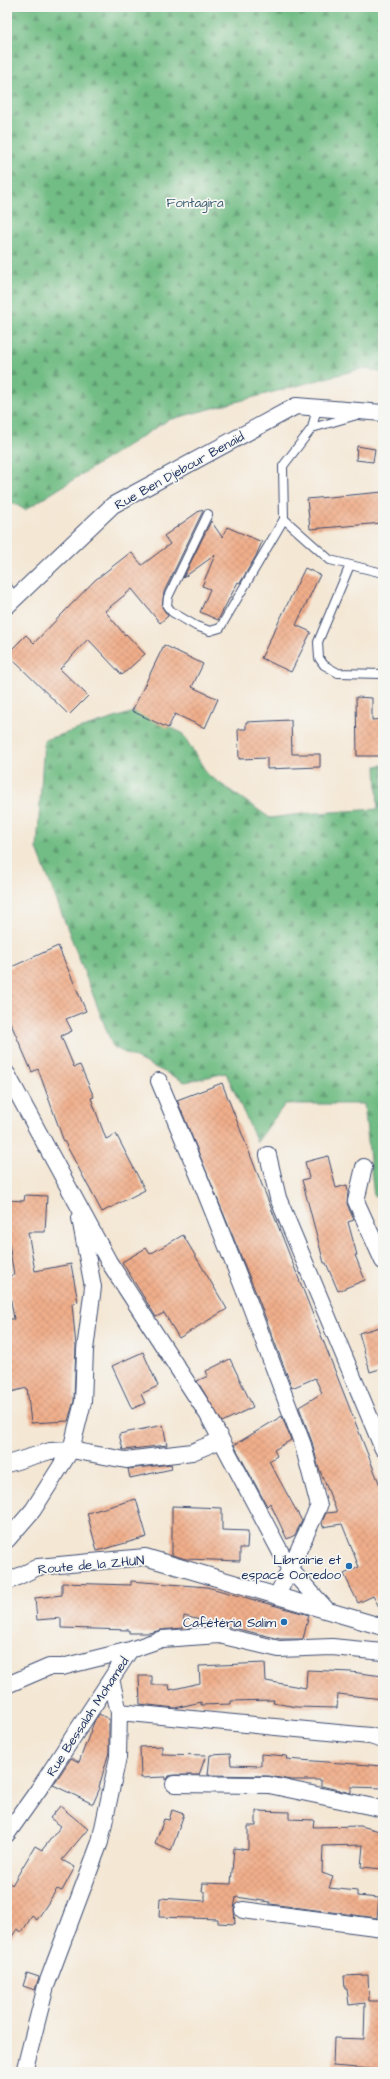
<svg xmlns="http://www.w3.org/2000/svg" width="390" height="2079" viewBox="0 0 390 2079" font-family="'Architects Daughter',sans-serif">
<defs>
<pattern id="forest-firs" width="22" height="20" patternUnits="userSpaceOnUse"><rect width="22" height="20" fill="#72bd85"/><path d="M5 1l3.5 6h-7zM16 11l3.5 6h-7z" fill="#5d9a70"/></pattern>
<pattern id="building-cross-hatch" width="8" height="8" patternUnits="userSpaceOnUse"><rect width="8" height="8" fill="#f0ae8a"/><path d="M0 0l8 8M0 8l8-8" fill="none" stroke="#cd967a"/></pattern>
</defs>
<rect width="100%" height="100%" fill="#f6f6f2"/>
<filter id="ink" filterUnits="userSpaceOnUse"><feTurbulence type="fractalNoise" baseFrequency=".025" numOctaves="2"/><feDisplacementMap in="SourceGraphic" scale="8" xChannelSelector="R" yChannelSelector="G"/><feConvolveMatrix kernelMatrix="1 2 1 2 8 2 1 2 1" color-interpolation-filters="sRGB"/></filter>
<filter id="wash" filterUnits="userSpaceOnUse"><feTurbulence type="fractalNoise" baseFrequency=".012" numOctaves="4" result="noise"/><feDisplacementMap in="SourceGraphic" scale="16" xChannelSelector="R" yChannelSelector="G"/><feGaussianBlur stdDeviation="0.9" result="paint"/><feColorMatrix in="noise" values="0 0 0 0 0 0 0 0 0 0 0 0 0 0 0 0 0 1.4 0 .05"/><feComposite in="paint" operator="in"/></filter>
<g filter="url(#wash)">
<rect width="100%" height="100%" fill="#f4e7d4"/>
<path fill="url(#forest-firs)" stroke="#467672" d="M7,7H383V373L364,368L168,420L25,510L7,499Z
M137,711L182,733L208,775L270,818L302,814L378,809L376,766L383,765V1194L374,1197L364,1104H285L257,1142L226,1073L185,1082L113,1047L37,849L44,740Z"/>
<g id="blocks">
<path fill="url(#building-cross-hatch)" d="M357,446L375,449L373,462L356,460Z
M383,492V523L310,529L307,499Z
M202,509L203,511L164,592L162,607L168,616L160,623L132,589L105,611L125,635L126,634L145,654L122,675L88,639L60,669L88,696L69,715L7,654L26,635L34,643L95,580L131,552L142,565L170,544L164,536Z
M211,521L222,537L227,527L262,542L256,556L240,583L238,582L218,620L200,612L210,589L202,586L215,555L183,578Z
M305,568L320,575L296,625L311,632L291,672L261,658Z
M164,645L203,664L192,687L218,699L205,728L175,714L168,728L132,711Z
M356,697L372,698V720L383,719V756H357Z
M291,720L292,754H320V767L267,769V758L239,759L238,729H246V722Z
M58,946L86,1011L66,1019L72,1031L61,1036L74,1067L80,1065L94,1097L91,1098L106,1139L116,1134L145,1190L102,1212L63,1139L38,1069L32,1072L7,1015V969Z
M222,1083L383,1493V1614L373,1596L358,1603L344,1574L359,1567L342,1524L323,1527L322,1522L326,1513L337,1512L318,1466L312,1442L299,1407L322,1393L315,1378L292,1388L258,1298L177,1100Z
M328,1156L336,1188L347,1185L348,1192L347,1204L354,1220L348,1222L357,1255H355L365,1280L338,1291L326,1263H324L302,1180L309,1178L305,1162Z
M25,1195L47,1196L45,1232H28L35,1271L71,1264L78,1302L72,1304L76,1346L74,1401L68,1421L31,1423L27,1388L7,1393V1319H14L7,1278V1276L14,1275L9,1244H7V1200L24,1201Z
M183,1235L227,1309L179,1338L164,1313L156,1317L122,1262L146,1248L150,1254Z
M383,1326V1368L370,1372L359,1333Z
M143,1352L158,1386L141,1394L145,1403L132,1409L112,1366Z
M230,1359L253,1407L222,1422L197,1381L208,1376L206,1371Z
M282,1416L291,1440L274,1450L277,1456L269,1461L302,1521L295,1535L287,1539L270,1503L267,1506L234,1445Z
M163,1425L167,1445L123,1450L119,1434Z
M171,1464L172,1469L130,1478L128,1469Z
M136,1499L147,1537L97,1551L87,1513Z
M172,1506L222,1508V1530L248,1531L247,1548H240V1561L186,1559L172,1555Z
M131,1581L207,1587L309,1615L303,1639H280L184,1616L183,1628L161,1630L149,1633H129V1630L61,1628V1618L37,1620L35,1598L62,1595V1583L131,1585Z
M265,1663L266,1681L306,1688L307,1670L351,1672L383,1676V1699L338,1694L337,1708L297,1707L273,1703L274,1700L231,1701V1704L201,1705V1702L175,1708L140,1704L139,1676H152V1685H169L170,1690L200,1683L199,1666Z
M99,1714L109,1719V1752L99,1787L100,1788L93,1804L53,1785L71,1758L79,1762L94,1722Z
M162,1746V1754L206,1755L199,1775H174L169,1776L165,1780V1777L141,1778L140,1747Z
M230,1754L231,1765L261,1766V1754L287,1756L286,1759L383,1766V1788L351,1787V1793L321,1786V1780H291L269,1776L208,1775L210,1755Z
M60,1806L88,1829L62,1860L75,1867L62,1891L57,1889L37,1920L32,1916L22,1932L17,1929L7,1944V1881L12,1885L35,1846L42,1850L61,1826L50,1818Z
M172,1810L184,1814L171,1851L155,1844L164,1819L169,1820Z
M256,1811L289,1812V1819L314,1820L313,1827L361,1826L383,1832V1869L361,1867L363,1845L323,1846L322,1873L333,1877L329,1888L357,1891V1896L379,1898L377,1918L270,1904V1902L236,1897L234,1909L235,1924L218,1923V1919L159,1917L160,1898L205,1901V1892H202L203,1883L231,1884L234,1848L248,1850V1826H256Z
M27,1973L39,1977L35,1990L23,1986Z
M368,1975L369,2001H383V2070L333,2066L334,2038L364,2039L365,2003L349,2005L347,1989H345L344,1976Z"/>
</g>
</g>
<g filter="url(#ink)">
<use href="#blocks" fill-opacity="0" stroke="#3c4b70" stroke-width="1"/>
<g fill="none" stroke-linecap="round" stroke-linejoin="round">
<g stroke="#3c4b70" stroke-width="10">
<path id="lane" d="M357,415L312,428L283,466L284,519L330,560L383,573
M312,428L317,408
M208,514L168,597L167,606L172,612L196,626L210,631L220,628L284,519
M350,565L318,642L319,658L324,665L338,673L383,674
M7,586L15,598"/>
</g>
<g stroke="#3c4b70" stroke-width="18">
<path id="street" d="M7,606L113,505L296,406L383,413
M7,1074L109,1262L208,1415L289,1568L327,1610
M159,1081L200,1179L249,1302L303,1445L319,1506L277,1596
M268,1155L278,1198L383,1449
M364,1167L356,1201L383,1261
M7,1464L50,1451L71,1450L126,1460L192,1452L221,1440
M7,1540L33,1510L71,1450L83,1402L85,1350L93,1287L80,1218
M7,1582L38,1567L145,1557L383,1627
M7,1685L49,1667H62L130,1650
M119,1712L370,1736L383,1740
M174,1784L269,1785L383,1809
M7,1834L41,1786L130,1650L162,1639L219,1635L279,1649L332,1647L383,1652
M243,1910L383,1928
M24,2072L46,1986L100,1842L118,1757L119,1712L111,1679"/>
</g>
<use href="#lane" stroke="#fff" stroke-width="8"/>
<use href="#street" stroke="#fff" stroke-width="16"/>
</g>
</g>
<g fill="#1f6fb2" stroke="#f6f6f2" stroke-width="1.5">
<circle cx="349" cy="1566" r="4"/>
<circle cx="284" cy="1622" r="4"/>
</g>
<g text-anchor="middle" stroke-width="3.5" stroke-linejoin="round" paint-order="stroke">
<g font-size="13" fill="#385b6e" stroke="#f6f6f2">
<text x="195" y="207">Fontagira</text>
</g>
<g font-size="13" fill="#1b2f5e" stroke="#f6f6f2">
<text transform="translate(179 470) rotate(-29)" y="5">Rue Ben Djebour Benaïd</text>
<text transform="translate(91 1564) rotate(-5)" y="5">Route de la ZHUN</text>
<text transform="translate(87 1716) rotate(-57)" y="5">Rue Bessalah Mohamed</text>
</g>
<g font-size="13" fill="#1b2f5e" stroke="#f6f6f2" text-anchor="end">
<text x="341" y="1564">Librairie et<tspan x="341" dy="15">espace Ooredoo</tspan></text>
<text x="276" y="1627">Cafétéria Salim</text>
</g>
</g>
<rect width="390" height="2079" fill="none" stroke="#f6f6f2" stroke-width="24"/>
</svg>
